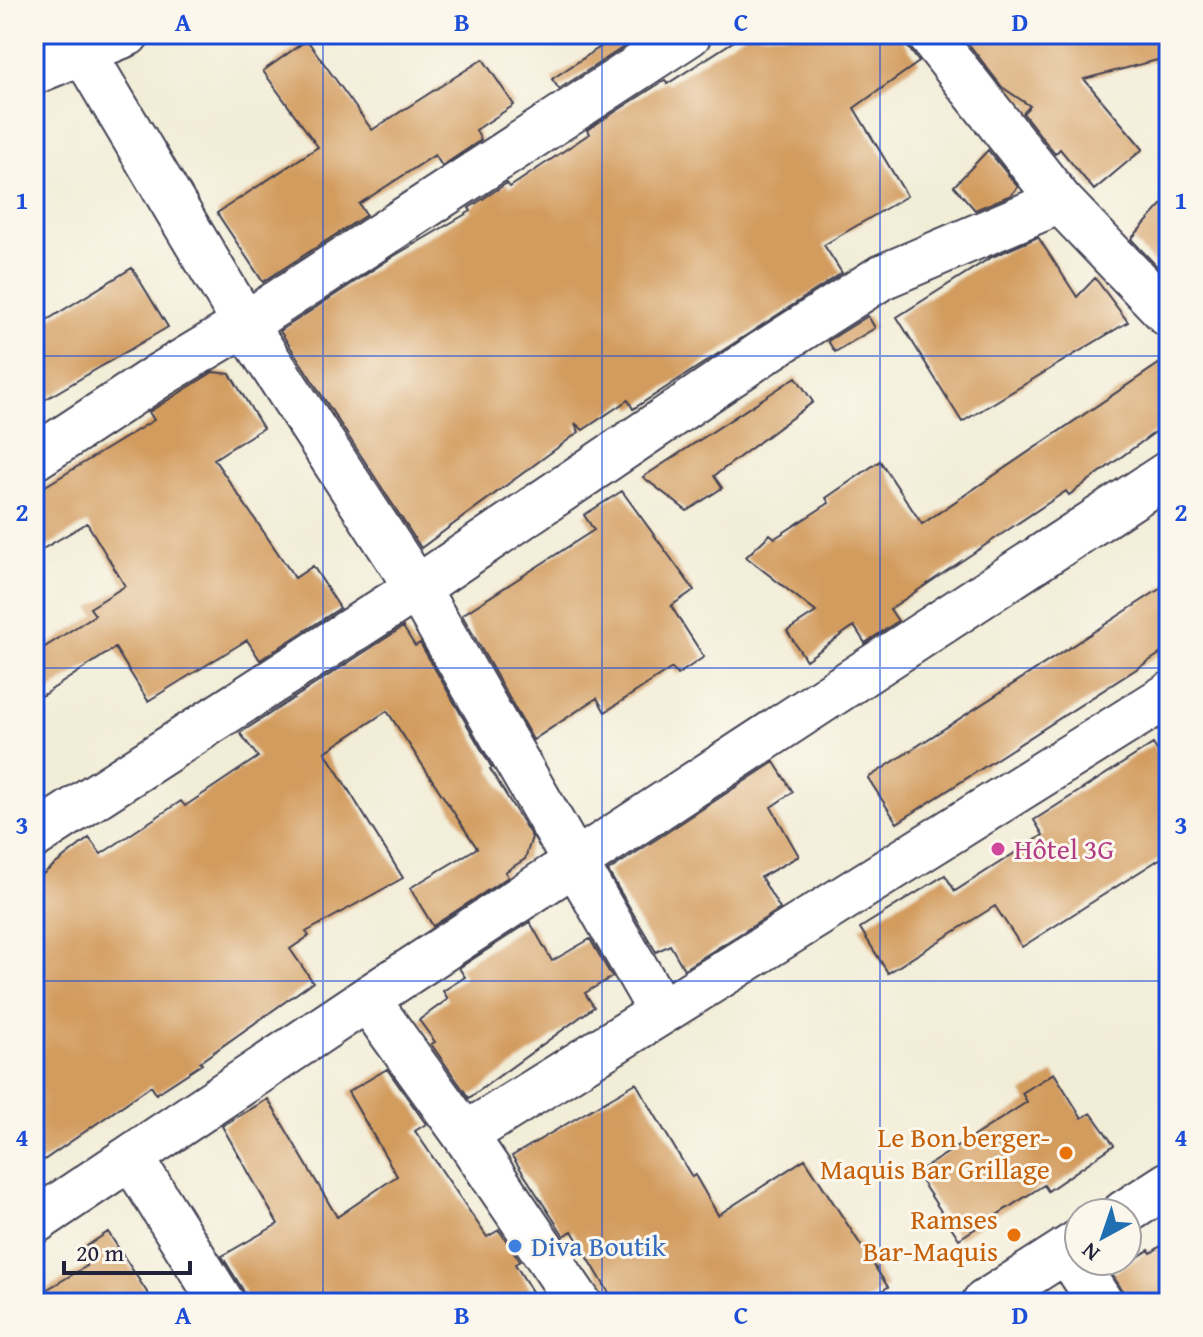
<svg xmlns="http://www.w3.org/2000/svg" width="1203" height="1337" viewBox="0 0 1203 1337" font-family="'Gentium Book Plus',serif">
<rect width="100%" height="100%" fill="#fbf7ec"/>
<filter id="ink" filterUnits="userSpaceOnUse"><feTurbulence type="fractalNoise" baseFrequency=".0125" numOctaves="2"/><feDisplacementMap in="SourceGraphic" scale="16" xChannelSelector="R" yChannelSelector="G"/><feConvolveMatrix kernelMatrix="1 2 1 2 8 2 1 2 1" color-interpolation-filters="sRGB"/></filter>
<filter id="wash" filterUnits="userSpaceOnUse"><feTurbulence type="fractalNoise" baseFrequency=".006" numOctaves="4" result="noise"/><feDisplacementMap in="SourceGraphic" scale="32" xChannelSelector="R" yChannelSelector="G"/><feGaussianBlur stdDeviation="1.8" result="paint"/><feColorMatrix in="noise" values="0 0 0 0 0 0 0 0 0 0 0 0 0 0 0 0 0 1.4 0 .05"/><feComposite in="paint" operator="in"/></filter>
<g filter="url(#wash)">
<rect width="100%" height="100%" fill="#f2edd7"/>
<g id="blocks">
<path fill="#d39c5e" d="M620,34H632L636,39L559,89L552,79Z
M745,34H898L919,62L854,108L907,196L824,245L842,273L633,409L628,400L583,430L575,423L579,432L421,548L280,331L394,256L471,211L469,208L507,183L510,187L589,134L587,130L665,80L667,84Z
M973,34H1169V57L1084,79L1143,149L1094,190L1060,149L1055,154L1023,113L1030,106L1002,87L968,43Z
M307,40L372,130L483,59L514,105L476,130L481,140L442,166L435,155L359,204L366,215L263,282L217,213L318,147L263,71Z
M988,150L1018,187L1011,195L975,210L954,186Z
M1169,197V279L1131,239Z
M1038,237L1077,297L1095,278L1128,322L962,422L897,317L990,258Z
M132,268L168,327L34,406V328Z
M868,316L875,328L835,352L828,341Z
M1169,357V422L1069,495L1066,491L890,609L898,621L865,643L854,626L806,660L787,631L816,612L746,557L770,534L775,538L829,503L826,498L880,461L922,524Z
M213,372L230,374L263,428L214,459L295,578L313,566L340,608L260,660L247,640L148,701L115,648L34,701V654L95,615L90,608L125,586L87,523L34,554V493L154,420L149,412Z
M796,377L813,402L714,476L722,488L687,511L643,477Z
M622,491L694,590L671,606L704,657L677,675L672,668L605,712L597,698L533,740L462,615L594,530L584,515Z
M1169,583V648L897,823L868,778Z
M403,627L415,646L420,643L492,768L490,769L532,837L525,859L505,872L508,877L433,926L410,888L477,848L387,711L325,752L403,878L306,932L309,936L290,949L313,982L200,1062L202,1064L156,1094L151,1086L34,1167V881L89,838L101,854L181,801L185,806L258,757L240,733Z
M1153,744L1169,769V853L1022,947L995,906L888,973L860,928L945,875L955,891L1043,835L1034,820Z
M774,762L793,792L771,807L799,856L761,877L780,909L684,969L670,945L656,952L608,871Z
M530,922L552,961L590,939L612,977L585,993L594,1007L469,1098L431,1044L435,1042L419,1020L448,999L443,991L465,977L459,968Z
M387,1069L426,1124L415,1131L487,1237L499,1230L520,1261L515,1264L539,1303H247L243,1290L222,1256L278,1224L222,1126L268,1099L337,1217L397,1176L348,1092Z
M1054,1073L1082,1118L1091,1113L1114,1145L1048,1191L1044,1185L959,1239L916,1173L1027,1102L1022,1093Z
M636,1083L692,1177L695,1175L718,1215L805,1159L888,1287L862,1303H615L572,1231L564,1236L512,1156Z
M108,1232L154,1303H34V1297L87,1266L78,1252Z
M1169,1240V1303H1126L1122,1290L1112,1274L1149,1250L1151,1253Z"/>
</g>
</g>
<g filter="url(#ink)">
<use href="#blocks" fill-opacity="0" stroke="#414052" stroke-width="2"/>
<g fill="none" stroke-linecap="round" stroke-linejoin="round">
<g stroke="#414052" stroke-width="48">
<path id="minor" d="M65,34L83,52L245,324L417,588L661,1012
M929,34L1060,201L1169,315
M34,72L127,34
M34,458L160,375L245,324L689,34
M34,836L417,588L763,353L882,277L1060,201
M367,999L465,1135
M131,1157L222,1303
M1124,1213L1169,1184
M34,1222L367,999L1169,473
M1066,1250L1101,1303
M579,1303L465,1135L1169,695
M984,1303L1079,1242"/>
</g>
<use href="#minor" stroke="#fff" stroke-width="44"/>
</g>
</g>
<path fill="none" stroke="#1d4ed8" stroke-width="2" stroke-opacity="0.55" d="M323,34V1303M602,34V1303M880,34V1303M34,356H1169M34,668H1169M34,981H1169"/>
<circle fill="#d1479c" stroke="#fbf7ec" stroke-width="3" cx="998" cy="849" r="8"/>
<g fill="#e8710a" stroke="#fbf7ec" stroke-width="3">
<circle cx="1066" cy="1153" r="8"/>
<circle cx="1014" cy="1235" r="8"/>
</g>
<circle fill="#3f7fe0" stroke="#fbf7ec" stroke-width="3" cx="515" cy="1246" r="8"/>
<g text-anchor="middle" stroke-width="6" stroke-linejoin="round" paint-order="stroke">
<g font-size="28" fill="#b23c85" stroke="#fbf7ec" text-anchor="start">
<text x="1014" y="859">Hôtel 3G</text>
</g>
<g font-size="28" fill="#c56008" stroke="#fbf7ec" text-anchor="end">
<text x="1050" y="1147">Le Bon berger-<tspan x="1050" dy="32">Maquis Bar Grillage</tspan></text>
<text x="998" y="1229">Ramses<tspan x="998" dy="32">Bar-Maquis</tspan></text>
</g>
<g font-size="28" fill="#366cbe" stroke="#fbf7ec" text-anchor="start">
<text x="531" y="1256">Diva Boutik</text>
</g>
</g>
<rect width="1203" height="1337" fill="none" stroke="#fbf7ec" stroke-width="88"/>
<g transform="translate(1103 1237) rotate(220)"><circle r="38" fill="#fbf7ec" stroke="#a4a2a5" stroke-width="2"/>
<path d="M0-6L14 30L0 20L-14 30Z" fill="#1f6fb2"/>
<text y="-12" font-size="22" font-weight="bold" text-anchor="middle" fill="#22223b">N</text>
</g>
<path d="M64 1261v12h126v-12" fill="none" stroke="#22223b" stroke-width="4"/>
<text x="76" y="1261" font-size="24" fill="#22223b" stroke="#fbf7ec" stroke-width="6" paint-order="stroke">20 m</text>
<rect x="44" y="44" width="1115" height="1249" fill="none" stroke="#1d4ed8" stroke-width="3"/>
<g font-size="26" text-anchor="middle" font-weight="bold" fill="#1d4ed8">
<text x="183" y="31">A</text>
<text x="462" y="31">B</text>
<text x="741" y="31">C</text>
<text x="1020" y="31">D</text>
<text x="22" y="209">1</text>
<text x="1181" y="209">1</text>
<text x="22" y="521">2</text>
<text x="1181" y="521">2</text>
<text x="22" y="834">3</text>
<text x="1181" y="834">3</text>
<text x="22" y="1146">4</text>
<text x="1181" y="1146">4</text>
<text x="183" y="1324">A</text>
<text x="462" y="1324">B</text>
<text x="741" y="1324">C</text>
<text x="1020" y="1324">D</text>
</g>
</svg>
